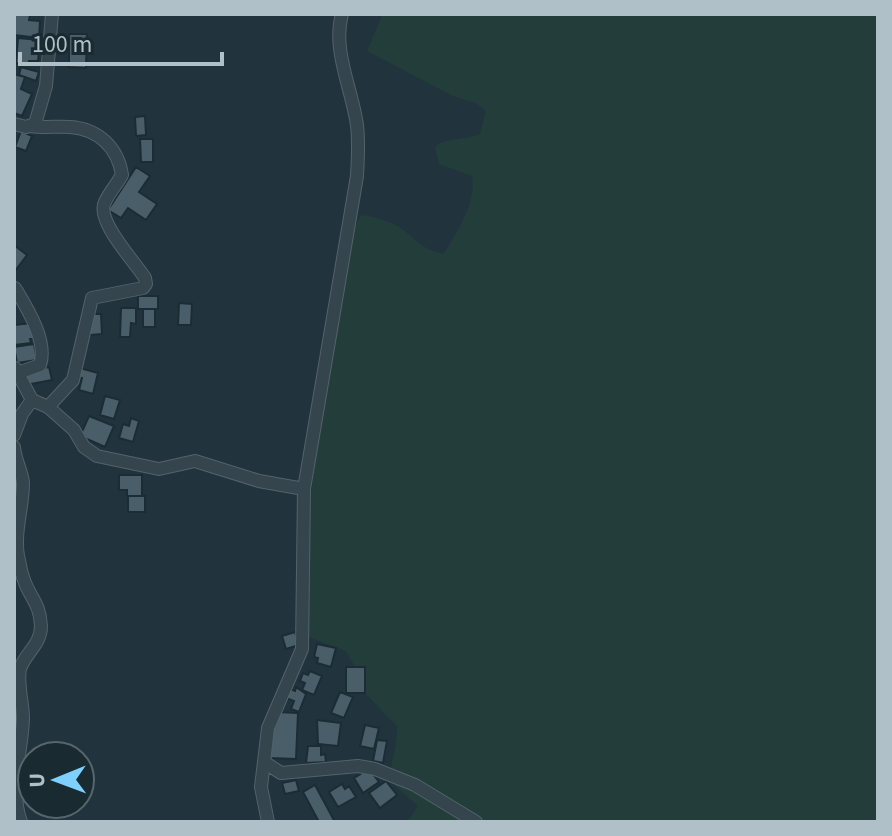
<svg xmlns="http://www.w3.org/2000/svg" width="892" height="836" viewBox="0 0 892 836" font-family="'Source Sans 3',sans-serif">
<rect width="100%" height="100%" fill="#21343d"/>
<path fill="#233e3a" d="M383,14H878V822H407L418,806L390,781C390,760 398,747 397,726L365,693L360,676L346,651L307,636L308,522L314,470L352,233L361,215C374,217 387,220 399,227C417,239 421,250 444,254C457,231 477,203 472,176L439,164L435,147C449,136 464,141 480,134L486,111L476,103L453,96L367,51Z"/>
<path fill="#495e69" stroke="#1c2c34" stroke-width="2" d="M14,14L30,15L29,20L40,21L39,38L14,35Z
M69,34H87L86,68L69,67Z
M18,38L40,40L38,61H29L28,64L16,63Z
M21,67L39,72L36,81L19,75Z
M14,74L25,77L21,89L32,94L22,116L14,113Z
M145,116L146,135L136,136L135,117Z
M21,131L32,136L26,151L15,147Z
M140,139H153V162H141Z
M136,167L150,176L139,192L157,204L146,220L128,208L121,218L108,210Z
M14,245L27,255L15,271L14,270Z
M138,296H158V309H138Z
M179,303L192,304L191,325H178Z
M121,308H136V324L131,323L130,337H120Z
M143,309H155V327H143Z
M90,314H101L102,334L90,335Z
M32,323L34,339H30L31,343L14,345V325Z
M34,344L37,360L17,363L14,347Z
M49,367L52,380L26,385L24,372Z
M80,368L98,373L93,394L79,390L82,378L78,377Z
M105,396L120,400L114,419L100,415Z
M89,416L114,426L105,447L80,436Z
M131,418L139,421L133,442L119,438L123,424L129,426Z
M119,475H142V496H127V490H119Z
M128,496H145V512H128Z
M295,632L299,645L286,649L282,636Z
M317,644L336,648L331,667L317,663L318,658L314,657Z
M346,667H365V693H346Z
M310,671L322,676L314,695L302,690L305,683L300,681L303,673L308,675Z
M296,687L306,694L299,712L291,709L294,701L286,698L290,689L295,691Z
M340,692L353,697L344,718L331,713Z
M276,712L298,713L296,759L270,758L272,727H275Z
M317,720L341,723L338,746L318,744Z
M365,725L379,728L374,749L360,746Z
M377,740L387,741L383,763L373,761Z
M308,746H321V755L325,754L326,762L306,763Z
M369,769L379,782L363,793L354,778Z
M296,780L299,791L285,794L282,783Z
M386,781L397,795L380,808L369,793Z
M342,784L345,789L349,786L356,797L338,807L329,792Z
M315,785L335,822H319L303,792Z"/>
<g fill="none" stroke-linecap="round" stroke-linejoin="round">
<g stroke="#53636b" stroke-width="14">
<path id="minor" d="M14,124L26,127L35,124L46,86L52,14
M31,126C44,128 57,126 70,127C99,129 118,148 122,175C117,184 109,193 105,202C95,220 135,262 145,278L146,284L143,288L92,298L73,380L48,407L32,400
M15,288C27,308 48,341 40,365L18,373
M48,407L74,430L84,447L97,456L159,469L195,461L259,481L304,489
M14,435L22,414L32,400L15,368
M14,447C15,460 22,471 23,483C23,508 14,531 18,556C20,564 21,573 24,580C30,598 40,603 41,626C41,645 25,653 20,669C17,682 23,704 23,718C22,752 9,789 21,822
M264,762L281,773L358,766L375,769L415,785L476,822
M268,822L261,787L268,728L302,649L304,489L357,176C358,159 359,142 357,125C352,89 332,50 342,14"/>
</g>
<use href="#minor" stroke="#35454d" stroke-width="12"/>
</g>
<rect width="892" height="836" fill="none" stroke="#b0c0c9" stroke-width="32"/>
<g transform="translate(56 780) rotate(269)"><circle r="38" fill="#1a2a31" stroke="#56666e" stroke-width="2"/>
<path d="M0-6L14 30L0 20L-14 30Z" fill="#7ed1ff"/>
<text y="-12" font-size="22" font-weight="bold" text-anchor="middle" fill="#b0c0c9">U</text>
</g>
<path d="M20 52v12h202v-12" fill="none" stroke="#b0c0c9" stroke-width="4"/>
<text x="32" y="52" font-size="24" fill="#b0c0c9" stroke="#1a2a31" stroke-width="6" paint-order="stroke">100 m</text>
</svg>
